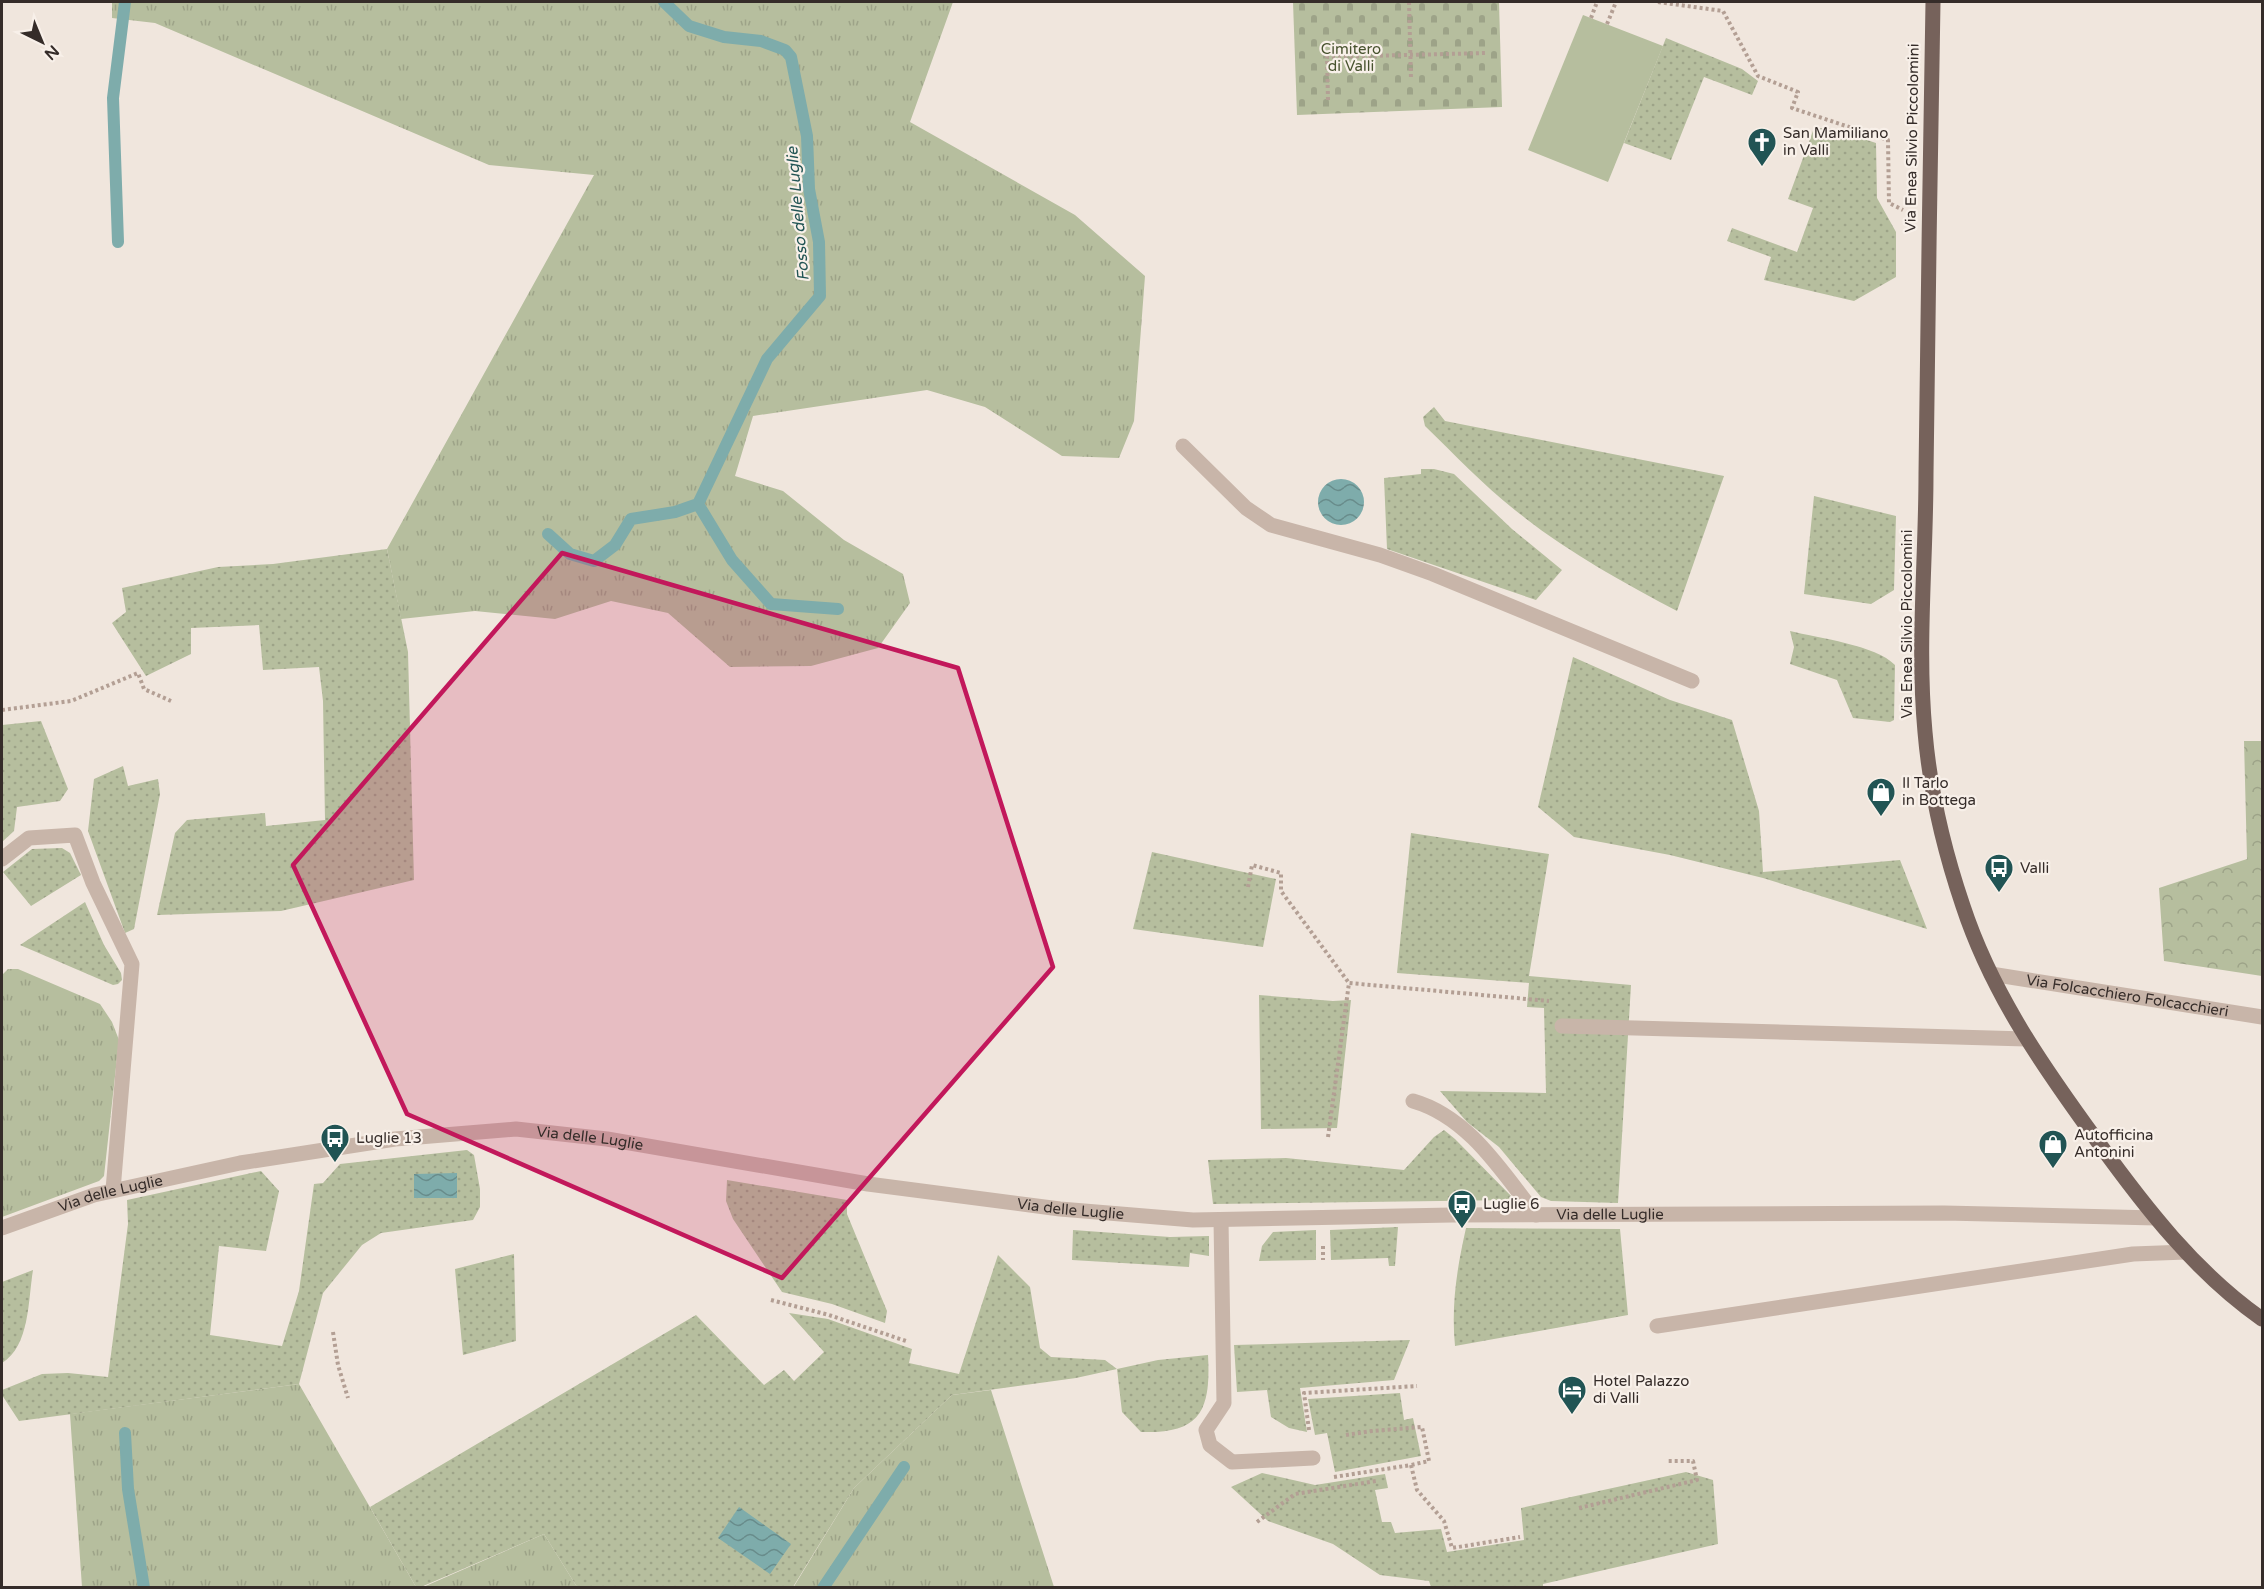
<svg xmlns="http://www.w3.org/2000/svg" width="2264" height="1589" viewBox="0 0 2264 1589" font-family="'Varela Round',sans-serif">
<defs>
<pattern id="grass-tufts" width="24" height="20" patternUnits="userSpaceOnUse" patternTransform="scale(1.5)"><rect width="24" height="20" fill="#b6be9e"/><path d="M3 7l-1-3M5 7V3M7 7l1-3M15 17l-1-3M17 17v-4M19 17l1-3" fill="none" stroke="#9da388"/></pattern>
<pattern id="forest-crowns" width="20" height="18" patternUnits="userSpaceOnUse" patternTransform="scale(1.5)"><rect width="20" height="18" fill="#b6be9e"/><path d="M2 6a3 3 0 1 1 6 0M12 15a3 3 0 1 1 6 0" fill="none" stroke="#9da388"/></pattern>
<pattern id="cemetery-stones" width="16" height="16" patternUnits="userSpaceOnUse" patternTransform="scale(1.5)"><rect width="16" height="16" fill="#b6be9e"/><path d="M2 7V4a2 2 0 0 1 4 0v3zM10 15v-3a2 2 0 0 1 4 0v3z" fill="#9da388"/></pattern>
<pattern id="park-dots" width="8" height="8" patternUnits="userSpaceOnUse" patternTransform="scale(1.5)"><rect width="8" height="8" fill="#b6be9e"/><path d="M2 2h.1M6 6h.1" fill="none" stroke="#9da388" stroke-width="1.8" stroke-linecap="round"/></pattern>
<pattern id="water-waves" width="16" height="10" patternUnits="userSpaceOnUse" patternTransform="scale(1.5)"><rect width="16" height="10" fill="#7eacab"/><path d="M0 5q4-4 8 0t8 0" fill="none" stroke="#688c8b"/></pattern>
</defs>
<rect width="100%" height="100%" fill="#f0e6dd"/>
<path fill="url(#grass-tufts)" d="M112,2H953L910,122L1075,215L1145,276L1134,421L1119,458L1062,456L985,407L927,390L753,416L735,476L783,491L844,540L903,574L910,603L878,648L811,666L730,667L668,613L611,601L555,619L475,611L401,619L387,549L594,175L489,165L155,23L112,18Z
M8,969H18L100,1004L112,1022L119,1040L104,1176L99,1181L2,1217V975Z
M299,1384L416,1587H82L70,1414Z
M991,1390L1054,1587L793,1588L854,1488L952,1395Z
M544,1534L577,1587L421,1588Z"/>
<path fill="url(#forest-crowns)" d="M2244,741H2262V976L2164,961L2159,888L2247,859Z"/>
<path fill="url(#cemetery-stones)" d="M1293,2H1499L1502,107L1297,115Z"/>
<path fill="url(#park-dots)" d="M1666,38L1742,69L1758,81L1752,95L1704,77L1671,160L1624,143Z
M1814,128H1830L1876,143L1877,198L1896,232V277L1854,301L1764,280L1771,257L1727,241L1732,228L1797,252L1813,208L1788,199Z
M1434,407L1445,421L1724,476L1677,611C1624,583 1568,552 1520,514C1486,488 1456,456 1425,426L1423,417Z
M1421,469H1434L1454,474L1512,529L1562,570L1536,600L1387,549L1384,478L1421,474Z
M1814,496L1896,516L1894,590L1871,604L1804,594Z
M387,549L408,652L414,880L281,911L157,915L175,833L187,820L265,813L266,826L325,820L323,701L319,667L263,670L259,625L191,628V654L146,676L112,623L126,612L122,588L218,567L273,564Z
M1790,631C1818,638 1876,645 1895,665L1894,720L1890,722L1853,718L1837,680L1790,664L1794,647Z
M1573,657L1670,700L1732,720L1759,811L1763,872L1900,860L1927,929L1763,878L1670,855L1574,837L1538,807Z
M41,721L68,789L60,801L17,807L14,831L2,842V725Z
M123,766L128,786L158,779L160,794L134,929L125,933L88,831L94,779Z
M1411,833L1549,854L1529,976L1631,985L1618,1203L1551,1201L1541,1197L1499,1147L1467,1122L1440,1091L1546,1093L1544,1008L1527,1007L1529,983L1397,973Z
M62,848L70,853L81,875L31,906L3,872L32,849Z
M1152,852L1276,879L1263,947L1133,929Z
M85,902L104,945L121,973L122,980L118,984L113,985L20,945Z
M1259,995L1333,1001L1351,1000L1337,1128L1261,1129Z
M1444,1130L1455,1139L1515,1200L1213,1204L1208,1160L1286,1158L1404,1170L1434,1137Z
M467,1150L474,1155L480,1189V1207L473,1220L381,1233L362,1245L323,1293L299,1384L19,1421L2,1395V1390L42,1374L68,1373L108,1377L128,1224L127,1200L261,1171L279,1191L266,1251L219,1246L210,1335L282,1346L299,1291L314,1184L323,1183L340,1164Z
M727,1180L847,1200V1214L887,1311L885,1323L832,1304L782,1292L733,1219L726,1201Z
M1398,1227L1395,1266H1389L1388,1258L1331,1260L1330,1230Z
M1466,1228L1620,1229L1628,1315L1455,1346C1451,1305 1457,1268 1466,1228Z
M1073,1230L1170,1237L1209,1236V1256L1190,1253L1189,1267L1072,1260Z
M1316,1230V1260L1259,1261L1262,1246L1273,1232Z
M514,1254L516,1341L463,1355L455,1269Z
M998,1255L1030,1287L1040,1348L1051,1357L1105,1360L1117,1369L1158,1360L1208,1355C1211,1410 1201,1434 1141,1432L1122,1412L1117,1369L1076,1378L952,1395L854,1488L793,1587H577L544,1534L421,1587H416L370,1507L696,1315L764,1385L784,1370L794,1381L824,1352L789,1313L828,1319L912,1349L909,1363L959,1374Z
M33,1270C28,1300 30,1346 2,1363V1282Z
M1410,1340L1394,1380L1300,1388L1307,1432L1289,1428L1271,1417L1267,1390L1237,1392L1234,1345Z
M1400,1393L1404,1420L1413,1418L1421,1456L1335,1472L1327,1433L1315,1435L1308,1399Z
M1686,1472L1713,1480L1718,1544L1543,1584V1588L1431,1587L1429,1581L1380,1575L1333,1544L1268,1521L1231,1487L1262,1473L1315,1485L1385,1474L1388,1488L1375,1490L1382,1522H1391L1395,1533L1441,1529L1447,1552L1524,1540L1521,1508Z"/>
<path fill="#b6be9e" d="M1583,15L1663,46L1608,182L1528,150Z"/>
<path fill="url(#water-waves)" d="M1318 502a23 23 0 1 1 46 0a23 23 0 1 1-46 0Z
M457,1173V1198H414V1174Z
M739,1507L791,1544L770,1574L718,1538Z"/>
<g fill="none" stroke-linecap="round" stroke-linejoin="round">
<path stroke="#7eacab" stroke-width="12" d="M664,2L689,26L724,37L761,41L785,50L791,57L807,136L809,189L819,242L820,296L767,359L698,504L732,560L771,604L838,609
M118,242L113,98L125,2
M548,534L570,554L594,561L615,545L631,519L675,512L698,504
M125,1433L128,1489L144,1588
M823,1588L904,1467"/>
<path stroke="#b39f94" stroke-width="4" stroke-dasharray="3 3" stroke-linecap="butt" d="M1409,2L1411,79
M1658,2L1723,11L1758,76L1798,92L1792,108L1888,140L1889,203L1903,210
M1591,18L1597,2
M1607,24L1616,2
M1328,100L1327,57L1486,53
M2,710L71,701L138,673L144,689L171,701
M1248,887L1252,865L1281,873V891L1349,983
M1328,1137L1349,983L1549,1001
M1323,1246V1260
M771,1300L829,1315L906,1341
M333,1332L338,1365L348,1398
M1309,1430L1304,1393L1417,1386
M1346,1435L1372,1431L1422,1427L1429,1461L1411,1465
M1334,1477L1411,1465L1417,1490L1444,1521L1452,1548L1520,1537
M1579,1508L1697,1480L1693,1461H1667
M1257,1522L1295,1494L1376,1481"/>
<g stroke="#c8b5a9" stroke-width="15">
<path d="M1183,446L1246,508L1271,525L1380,555L1433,574L1692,681"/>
<path d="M2,859L29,838L75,835L93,883L132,964L113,1190"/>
<path id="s1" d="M1991,974L2262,1017"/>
<path d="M1562,1026L2026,1039"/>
<path d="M1413,1101C1469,1117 1502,1172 1536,1215"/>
<path d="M1221,1220L1224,1403L1206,1430L1210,1445L1232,1462L1313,1458"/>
<path id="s2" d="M2,1228L94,1195L240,1163L395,1139L516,1129L607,1139L868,1184L1060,1209L1193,1220L1452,1215L1944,1213L2156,1218"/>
<path d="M1657,1326L2133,1254L2186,1252"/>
</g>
<path stroke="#76625b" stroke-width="15" d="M1933,2C1930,159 1928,317 1926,474C1926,560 1917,646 1925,732C1930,791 1944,850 1963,906C1992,994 2044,1068 2098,1142C2145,1207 2196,1273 2262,1319"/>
</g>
<path fill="#c2185b" fill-opacity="0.2" stroke="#c2185b" stroke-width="4.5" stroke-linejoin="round" d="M562,553L958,668L1053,967L782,1278L407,1114L293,865Z"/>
<defs>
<g id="church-pin" transform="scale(1.5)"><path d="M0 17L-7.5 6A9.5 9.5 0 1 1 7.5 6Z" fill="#215454" stroke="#f8f0e9"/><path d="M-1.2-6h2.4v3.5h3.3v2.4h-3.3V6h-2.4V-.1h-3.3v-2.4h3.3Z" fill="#fff"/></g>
<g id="shop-pin" transform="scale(1.5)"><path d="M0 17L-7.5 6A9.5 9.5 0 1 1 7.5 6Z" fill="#215454" stroke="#f8f0e9"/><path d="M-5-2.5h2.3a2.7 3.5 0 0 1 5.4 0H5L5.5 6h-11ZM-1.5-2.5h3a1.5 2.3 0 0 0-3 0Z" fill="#fff"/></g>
<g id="bus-pin" transform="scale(1.5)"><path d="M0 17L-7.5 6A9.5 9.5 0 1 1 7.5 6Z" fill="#215454" stroke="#f8f0e9"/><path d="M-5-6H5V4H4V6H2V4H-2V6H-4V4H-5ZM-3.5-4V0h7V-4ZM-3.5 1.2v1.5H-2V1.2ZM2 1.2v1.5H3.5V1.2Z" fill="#fff"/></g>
<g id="hotel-pin" transform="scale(1.5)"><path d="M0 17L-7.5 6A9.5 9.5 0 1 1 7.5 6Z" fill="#215454" stroke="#f8f0e9"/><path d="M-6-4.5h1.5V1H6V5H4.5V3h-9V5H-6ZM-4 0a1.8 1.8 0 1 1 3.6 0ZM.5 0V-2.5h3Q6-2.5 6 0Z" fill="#fff"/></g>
</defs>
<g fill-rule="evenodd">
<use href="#church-pin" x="1762" y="142"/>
<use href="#shop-pin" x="1881" y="792"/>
<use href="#bus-pin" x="1999" y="868"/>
<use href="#bus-pin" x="335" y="1138"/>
<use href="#shop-pin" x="2053" y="1144"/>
<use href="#bus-pin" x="1462" y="1204"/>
<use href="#hotel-pin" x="1572" y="1390"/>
</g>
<g text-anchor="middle" stroke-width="4.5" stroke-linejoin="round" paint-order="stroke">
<g font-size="15" fill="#47522e" stroke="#f8f0e9">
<text x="1351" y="54">Cimitero<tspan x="1351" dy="17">di Valli</tspan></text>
</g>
<g font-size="15" fill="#352c29" stroke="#f8f0e9" text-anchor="start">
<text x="1783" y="138">San Mamiliano<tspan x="1783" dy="17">in Valli</tspan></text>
<text x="1902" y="788">Il Tarlo<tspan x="1902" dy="17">in Bottega</tspan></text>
<text x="2020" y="873">Valli</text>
<text x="2074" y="1140">Autofficina<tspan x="2074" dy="17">Antonini</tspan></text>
<text x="356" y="1143">Luglie 13</text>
<text x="1483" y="1209">Luglie 6</text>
<text x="1593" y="1386">Hotel Palazzo<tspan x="1593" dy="17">di Valli</tspan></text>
</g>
<g font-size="15" fill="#352c29" stroke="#f8f0e9">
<text transform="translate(1912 138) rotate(-89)" y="5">Via Enea Silvio Piccolomini</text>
<text transform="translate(1907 624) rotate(-90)" y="5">Via Enea Silvio Piccolomini</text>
<text dy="5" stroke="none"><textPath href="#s1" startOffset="138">Via Folcacchiero Folcacchieri</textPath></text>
<text dy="5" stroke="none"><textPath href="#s2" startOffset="600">Via delle Luglie</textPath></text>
<text dy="5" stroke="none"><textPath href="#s2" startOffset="114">Via delle Luglie</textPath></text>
<text dy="5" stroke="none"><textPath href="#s2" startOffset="1086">Via delle Luglie</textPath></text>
<text dy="5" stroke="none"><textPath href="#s2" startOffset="1626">Via delle Luglie</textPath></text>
</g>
<g font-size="16" font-style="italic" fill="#215454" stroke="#f8f0e9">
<text transform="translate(797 214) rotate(-95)" y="6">Fosso delle Luglie</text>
</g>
</g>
<rect width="2264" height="1589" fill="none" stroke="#352c29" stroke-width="6"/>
<g transform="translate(42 42) rotate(137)" stroke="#f8f0e9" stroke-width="4.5" paint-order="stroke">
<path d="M0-4.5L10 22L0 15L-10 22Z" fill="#352c29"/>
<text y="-9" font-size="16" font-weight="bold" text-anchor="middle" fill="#352c29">N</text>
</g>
</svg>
